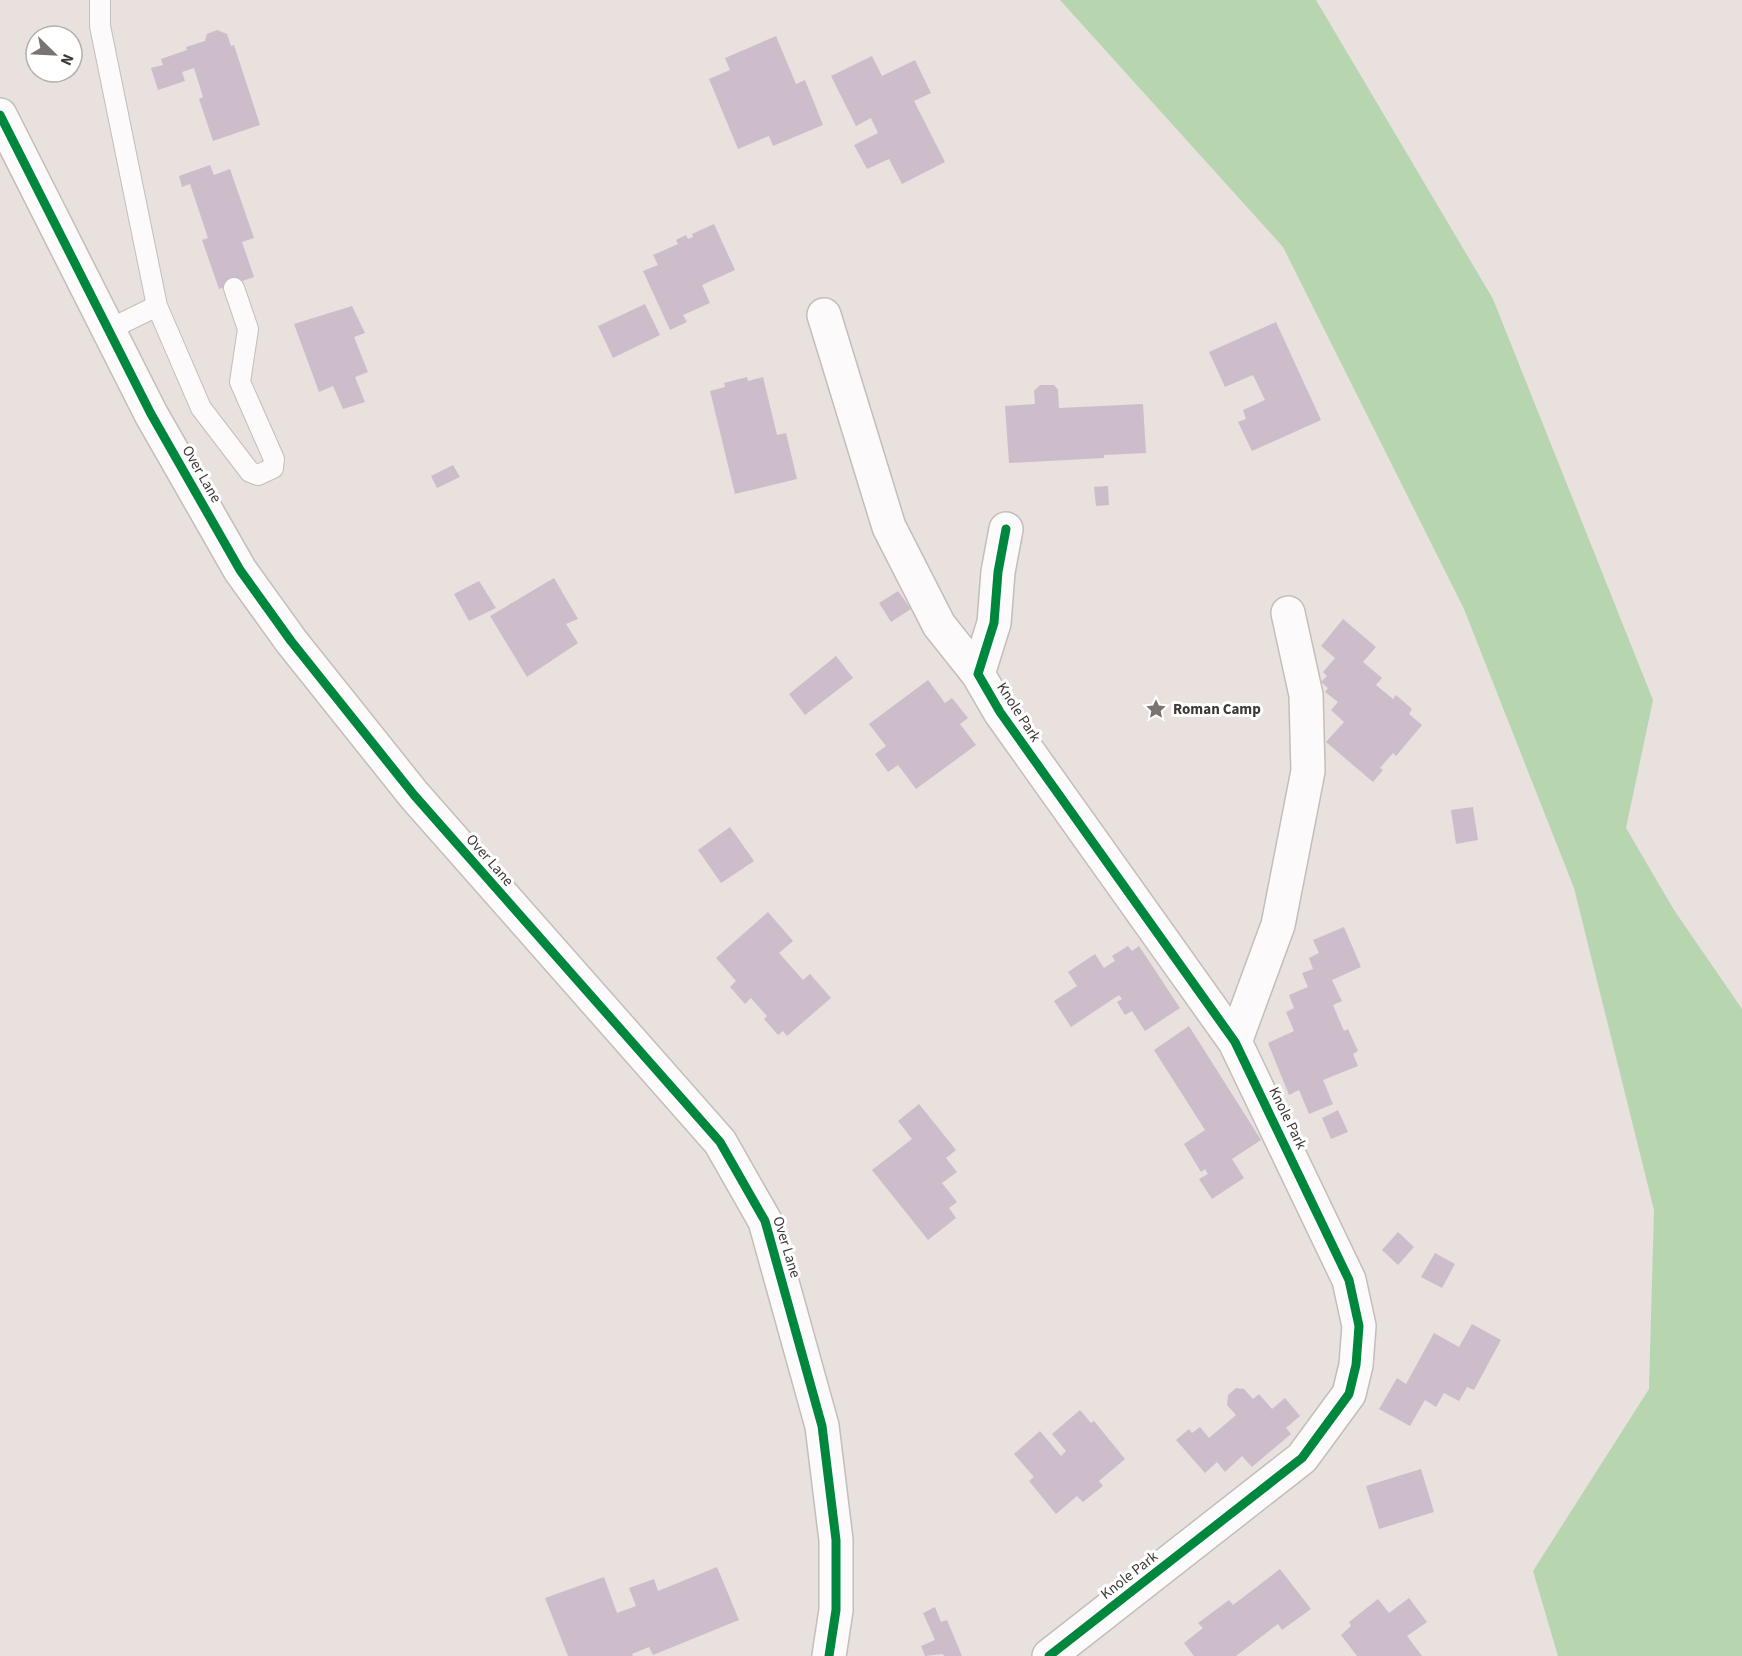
<svg xmlns="http://www.w3.org/2000/svg" width="1742" height="1656" viewBox="0 0 1742 1656" font-family="'Source Sans 3',sans-serif">
<rect width="100%" height="100%" fill="#e8e1de"/>
<path fill="#b7d5af" d="M1060,0H1316L1493,299L1653,700L1626,828L1674,910L1742,1009V1656H1558L1533,1571L1649,1389L1654,1210L1574,888L1464,609L1283,247Z"/>
<path fill="#cdbdca" d="M217,30L227,34L231,46L234,45L260,125L213,141L199,99L203,97L194,68L182,72L185,81L158,90L151,68L163,65L161,59L187,50L186,47L205,41L207,34Z
M776,36L796,84L805,80L823,125L773,146L769,136L738,149L709,79L730,70L725,58Z
M872,56L882,76L915,60L931,93L914,101L945,162L902,184L889,159L867,169L854,145L878,133L871,118L856,126L831,76Z
M210,165L214,175L230,169L254,238L242,242L254,277L219,289L202,240L208,238L190,184L182,187L179,176Z
M714,224L735,270L702,285L710,303L683,315L687,322L670,330L643,271L658,265L653,255L678,244L676,240L686,235L688,239L693,237L692,234Z
M645,304L660,335L613,358L598,326Z
M352,306L365,333L354,337L368,372L355,377L365,402L343,409L333,386L319,392L294,324Z
M1276,322L1321,420L1252,451L1238,422L1246,419L1243,410L1265,400L1253,375L1225,387L1209,352Z
M747,377L748,381L763,377L777,435L786,433L797,479L735,494L710,391L725,387L724,383Z
M1040,385H1054L1058,390L1059,408L1143,404L1146,453L1104,455V458L1009,463L1005,406L1035,404L1034,391Z
M453,465L460,477L437,488L431,476Z
M1108,486L1109,505L1096,506L1094,487Z
M554,578L578,619L566,624L578,643L527,677L490,616Z
M479,581L496,608L469,621L454,594Z
M898,591L911,609L891,622L879,603Z
M1343,619L1376,647L1363,662L1382,678L1376,685L1393,699L1396,695L1412,709L1409,714L1422,725L1396,756L1393,753L1380,768L1383,770L1373,782L1326,742L1344,722L1331,710L1338,702L1325,692L1328,688L1321,682L1327,676L1323,672L1335,658L1321,646Z
M836,656L853,678L805,715L789,694Z
M928,680L945,703L952,698L968,718L960,724L976,745L916,789L898,765L888,772L875,754L886,746L869,724Z
M1473,807L1478,840L1456,844L1451,810Z
M730,827L754,861L721,883L698,850Z
M768,912L793,941L779,953L803,980L810,974L831,998L787,1036L783,1031L778,1035L764,1019L767,1016L751,998L745,1004L730,987L736,981L716,958Z
M1344,927L1361,967L1332,980L1342,1001L1333,1005L1344,1031L1348,1029L1358,1051L1353,1054L1358,1066L1323,1080L1333,1104L1309,1114L1299,1090L1289,1095L1268,1043L1294,1031L1286,1012L1294,1008L1289,995L1308,987L1302,973L1313,969L1309,958L1319,953L1313,940Z
M1128,946L1132,951L1139,946L1180,1008L1145,1031L1132,1011L1125,1015L1117,1002L1122,999L1119,995L1071,1027L1054,1001L1077,986L1068,972L1095,954L1104,968L1115,961L1112,956Z
M1189,1026L1261,1140L1232,1159L1244,1178L1212,1199L1199,1179L1208,1174L1205,1169L1201,1172L1184,1144L1205,1130L1154,1050Z
M919,1104L956,1150L946,1158L957,1172L942,1183L957,1202L949,1208L956,1218L928,1240L872,1170L912,1139L898,1121Z
M1338,1110L1348,1132L1331,1139L1322,1118Z
M1398,1232L1414,1247L1398,1265L1382,1250Z
M1435,1253L1455,1264L1442,1288L1421,1277Z
M1472,1324L1501,1340L1474,1390L1467,1387L1459,1401L1444,1393L1436,1407L1425,1400L1410,1426L1379,1409L1397,1378L1406,1384L1434,1333L1459,1347Z
M1236,1388L1244,1389L1253,1399L1259,1394L1272,1409L1285,1398L1300,1416L1286,1428L1291,1434L1252,1467L1242,1456L1225,1472L1217,1462L1205,1473L1176,1440L1189,1429L1192,1433L1200,1427L1209,1438L1236,1415L1227,1405L1228,1395Z
M1080,1410L1091,1423L1094,1421L1125,1459L1099,1481L1103,1486L1083,1502L1077,1496L1056,1514L1029,1481L1034,1477L1014,1454L1040,1431L1061,1456L1066,1451L1052,1434Z
M1421,1469L1434,1512L1379,1529L1366,1486Z
M717,1567L739,1620L653,1655L649,1647L632,1654L633,1656H568L545,1598L604,1577L617,1613L636,1606L629,1588L654,1579L658,1591Z
M1280,1569L1311,1609L1282,1630L1278,1624L1236,1656H1194L1184,1643L1203,1628L1198,1623L1229,1600L1233,1605Z
M1409,1598L1427,1622L1407,1636L1422,1656H1357L1341,1635L1351,1626L1349,1622L1378,1599L1389,1613Z
M935,1607L941,1622L947,1620L962,1656H944L943,1654L925,1656L921,1646L935,1640L923,1613Z"/>
<g fill="none" stroke-linecap="round" stroke-linejoin="round">
<g stroke="#c3bdbb" stroke-width="22">
<path id="lane" d="M100,0V26L157,306L201,408L250,472L258,475L273,468L274,459L240,382L248,329L234,288
M108,330L157,306"/>
</g>
<g stroke="#c3bdbb" stroke-width="36">
<path id="street" d="M824,315L889,527L939,625L978,674
M1006,529L998,572L994,623L978,674L1000,712L1235,1042L1349,1280L1359,1326L1356,1365L1349,1394L1302,1458L1049,1656
M1235,1042L1278,925L1308,771L1306,695L1288,613"/>
</g>
<g stroke="#c3bdbb" stroke-width="36">
<path id="secondary" d="M0,115L151,414L240,570L291,641L414,795L720,1142L765,1221L822,1426L836,1540V1610L829,1656"/>
</g>
<use href="#lane" stroke="#fcfafa" stroke-width="20"/>
<use href="#street" stroke="#fcfafa" stroke-width="33"/>
<use href="#secondary" stroke="#fcfafa" stroke-width="33"/>
<g stroke="#fff" stroke-width="13">
<path id="cycleway" d="M0,115L151,414L240,570L291,641L414,795L720,1142L765,1221L822,1426L836,1540V1610L829,1656
M1006,529L998,572L994,623L978,674L1000,712L1235,1042L1349,1280L1359,1326L1356,1365L1349,1394L1302,1458L1049,1656"/>
</g>
<use href="#cycleway" stroke="#00873e" stroke-width="9"/>
</g>
<defs>
<g id="sight-bare" transform="scale(1.62)"><path d="M0-6L1.8-2.2L6-1.7L2.9 1.2L3.7 5.4L0 3.3L-3.7 5.4L-2.9 1.2L-6-1.7L-1.8-2.2Z" fill="#7a7371" stroke="#fff" stroke-width="2.5" paint-order="stroke"/></g>
</defs>
<g fill-rule="evenodd">
<use href="#sight-bare" x="1156" y="709"/>
</g>
<g text-anchor="middle" stroke-width="6" stroke-linejoin="round" paint-order="stroke">
<g font-size="15" fill="#3e3837" stroke="#fff">
<text transform="translate(202 474) rotate(60)" y="5">Over Lane</text>
<text transform="translate(1019 712) rotate(57)" y="5">Knole Park</text>
<text transform="translate(490 860) rotate(49)" y="5">Over Lane</text>
<text transform="translate(1288 1118) rotate(64)" y="5">Knole Park</text>
<text transform="translate(787 1247) rotate(73)" y="5">Over Lane</text>
<text transform="translate(1129 1575) rotate(-38)" y="5">Knole Park</text>
</g>
<g font-size="15" font-weight="bold" fill="#3e3837" stroke="#fff" text-anchor="start">
<text x="1173" y="714">Roman Camp</text>
</g>
</g>
<g transform="translate(54 54) rotate(114)"><circle r="28" fill="#ffffff" stroke="#b2afaf" stroke-width="1.5"/>
<path d="M0-4.5L10 22L0 15L-10 22Z" fill="#7a7371"/>
<text y="-9" font-size="16" font-weight="bold" text-anchor="middle" fill="#3e3837">N</text>
</g>
</svg>
